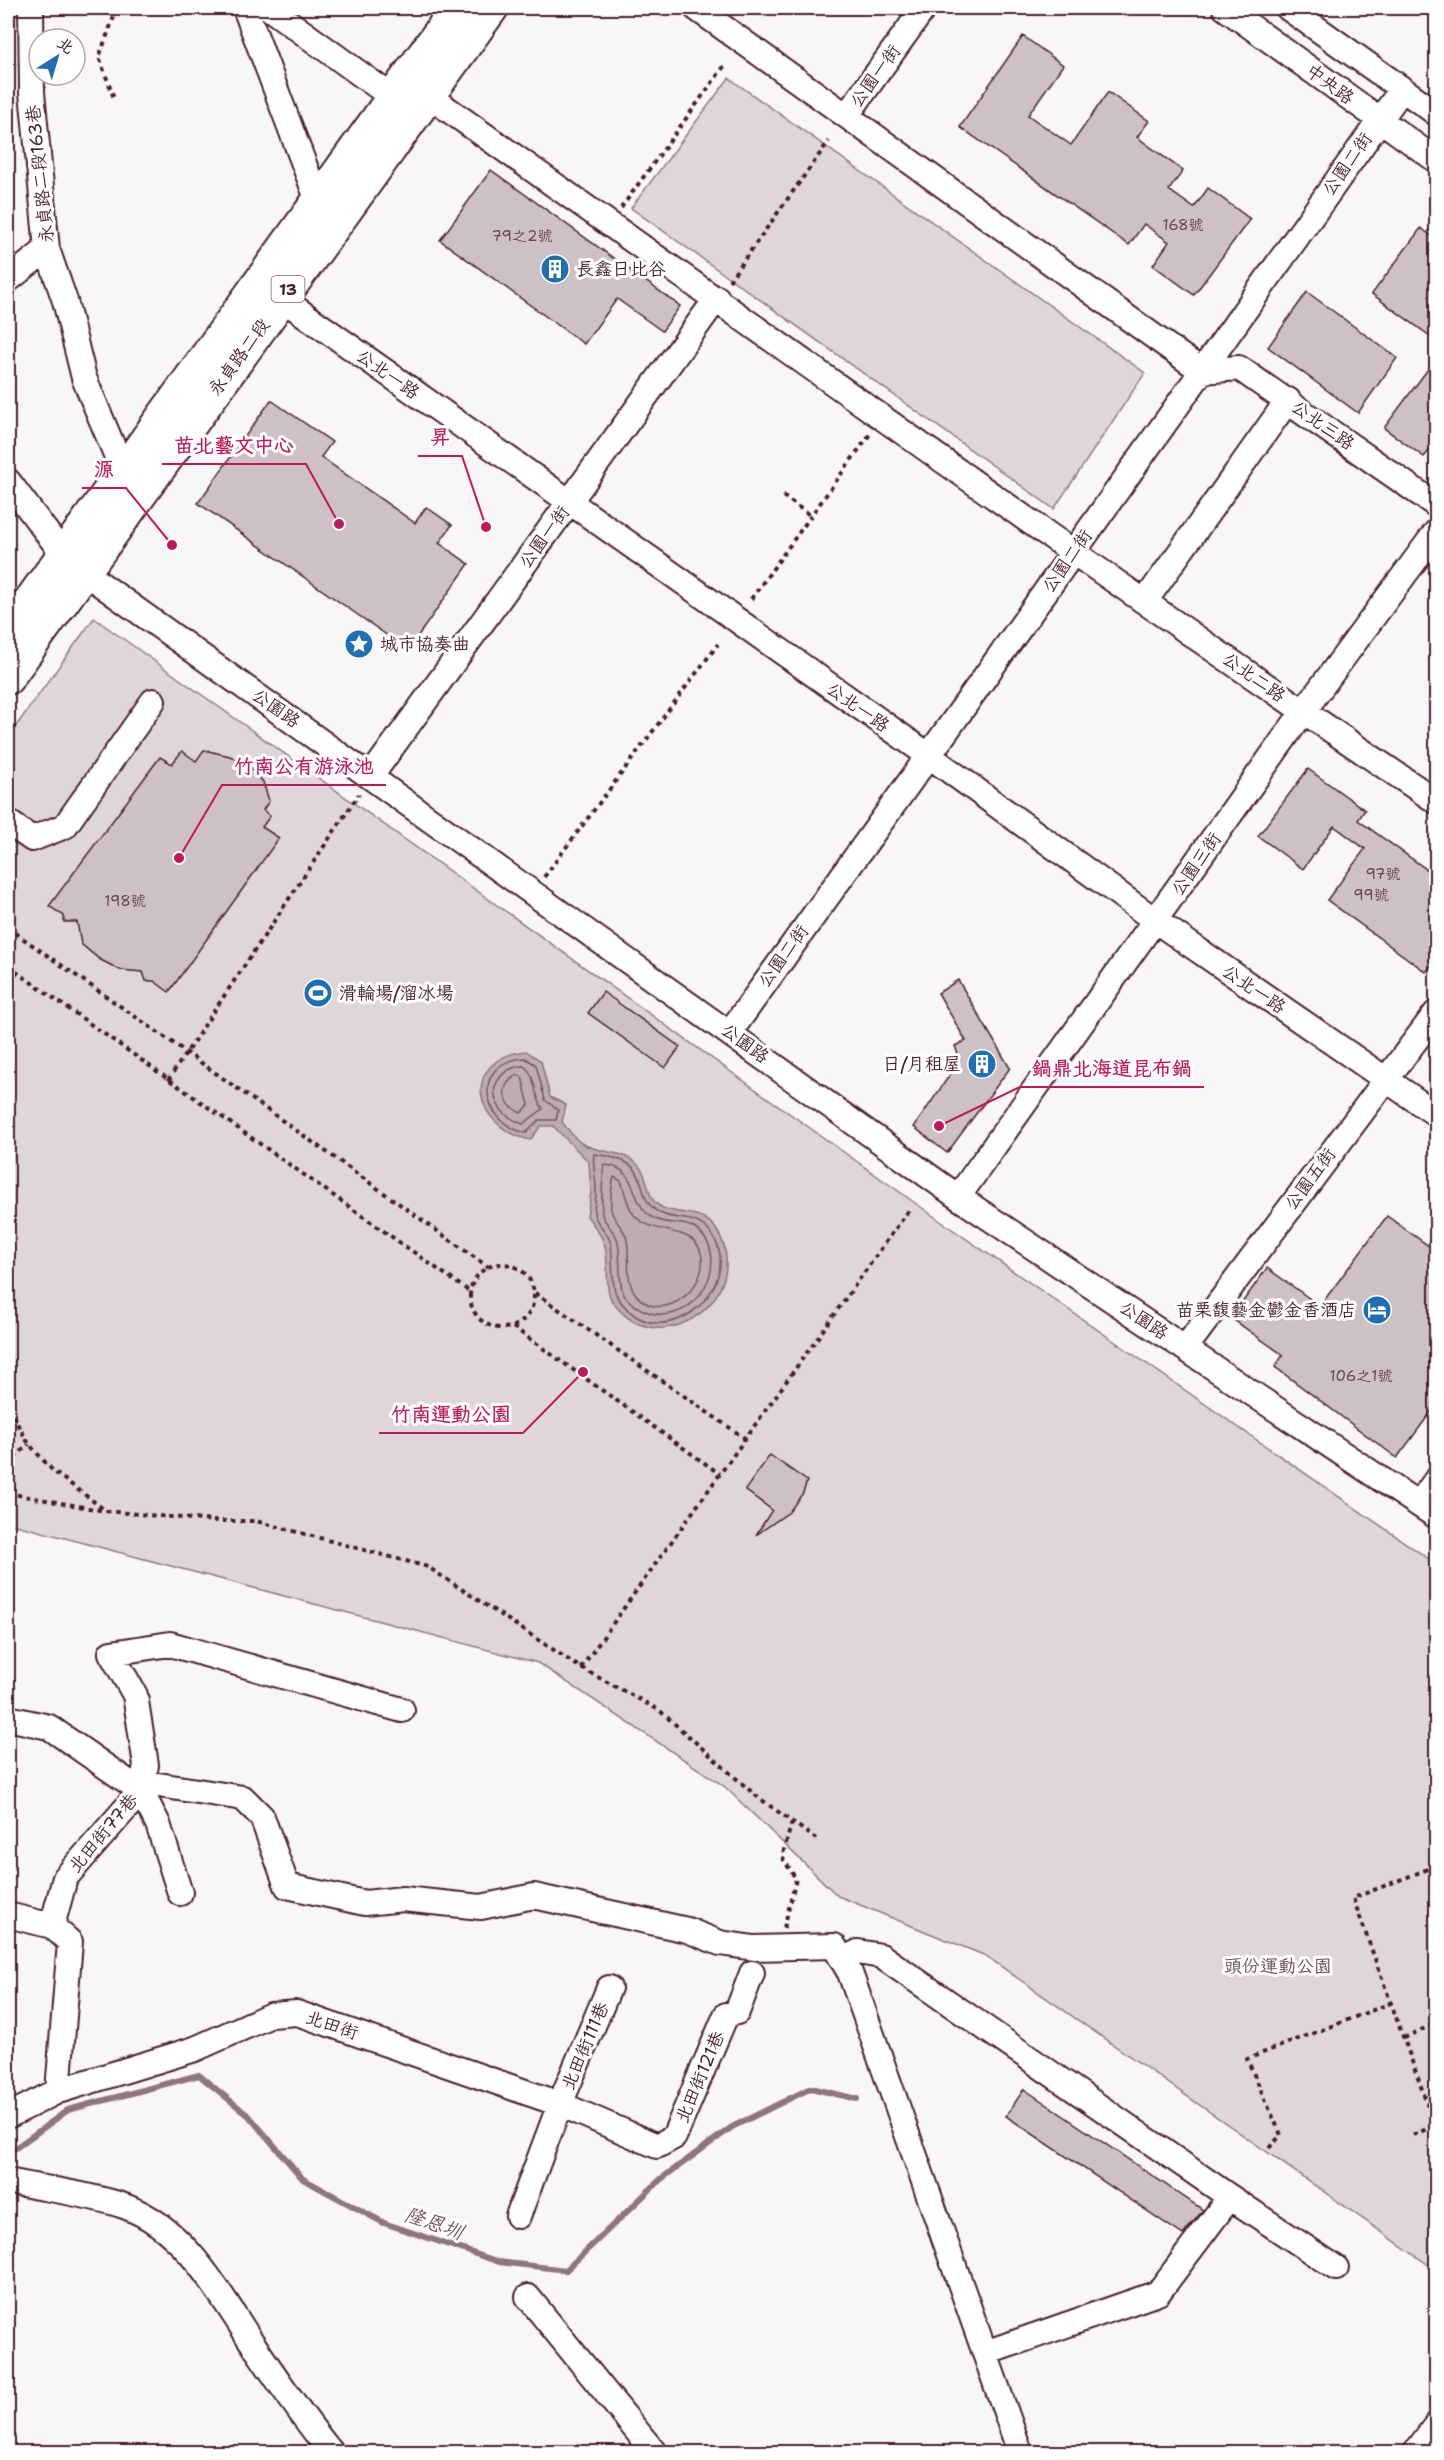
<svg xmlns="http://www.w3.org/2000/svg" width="1444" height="2460" viewBox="0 0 1444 2460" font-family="'Shantell Sans','LXGW WenKai TC',sans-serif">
<rect width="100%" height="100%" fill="#f8f6f7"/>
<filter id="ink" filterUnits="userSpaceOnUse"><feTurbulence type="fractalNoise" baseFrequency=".0167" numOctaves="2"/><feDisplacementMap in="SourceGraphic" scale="12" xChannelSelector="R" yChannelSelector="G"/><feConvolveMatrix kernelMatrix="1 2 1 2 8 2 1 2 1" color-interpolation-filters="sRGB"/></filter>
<g filter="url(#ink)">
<path fill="#ded6d9" stroke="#947a82" stroke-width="1.5" d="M729,78L1145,373L1054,509L631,208Z
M94,618L939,1220L1436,1564V2270L986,1956L838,1896L724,1786L538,1663L8,1523V737Z"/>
<path fill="#bdadb0" stroke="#8f747b" stroke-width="1.5" d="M526,1051L541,1061L550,1097L566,1105L562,1122C568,1129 574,1138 581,1143C598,1154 625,1149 639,1166C651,1179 644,1199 663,1208C682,1216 702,1209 716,1229C758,1293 661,1370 612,1301C604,1289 610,1258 604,1243C601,1234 593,1224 587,1216L591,1193L589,1162L553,1126H541L530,1140C472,1127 460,1059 526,1051Z"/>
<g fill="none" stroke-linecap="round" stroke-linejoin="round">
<path stroke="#785860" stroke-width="1.5" d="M525,1058L536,1065L545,1100L558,1110L556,1120H539L526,1133C480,1123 471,1061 525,1058Z
M524,1066C536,1074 534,1097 543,1109L523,1124C513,1120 501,1113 497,1103C488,1083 506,1066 524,1066Z
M517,1075L522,1077L529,1105L521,1113C502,1104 498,1086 517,1075Z
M594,1154C606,1155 629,1160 636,1171C646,1187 640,1202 660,1213C677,1222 694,1214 709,1231C751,1280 664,1366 618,1298C611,1289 613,1258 611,1244C609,1234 599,1226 595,1217C592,1210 596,1202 596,1195C597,1182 592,1166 594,1154Z
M604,1165C644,1167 625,1211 661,1221C670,1224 683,1222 692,1227C737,1252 698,1330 648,1312C639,1309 627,1301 623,1293C618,1278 621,1258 618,1242C616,1232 606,1225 602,1215C601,1211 603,1169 604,1165Z
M614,1177L621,1181C625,1192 627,1206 634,1215C654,1238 698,1223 702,1258C706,1293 655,1328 633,1290C625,1276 631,1252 626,1236C623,1228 615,1221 612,1213C609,1206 612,1183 614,1177Z"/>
<path stroke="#8f747b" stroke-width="6" d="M8,2149L10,2152L68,2110L199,2075L249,2116L303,2179L384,2223L499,2262L566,2270L661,2179L732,2127L811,2088L857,2099"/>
</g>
<path fill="#cdc1c4" stroke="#4a1f2b" stroke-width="1.5" d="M1023,36L1063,65L1028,115L1071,145L1108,92L1149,121L1137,137L1183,171L1169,190L1194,208L1208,188L1250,219L1194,295L1153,265L1169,242L1144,224L1129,245L960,127Z
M491,170L680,306L662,331L617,299L584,344L440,240Z
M1421,228L1437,240V341L1372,294Z
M1307,292L1397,358L1358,413L1268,347Z
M1437,357V441L1424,457L1384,428Z
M271,400L332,442L321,457L415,523L426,507L452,525L439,543L469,564L408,650L198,503Z
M204,750L230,756L249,766L263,782L269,801L263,810L270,816L262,827L279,838L169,992L154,981H146L143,972L120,970L99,959L81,944L77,922H64V916L49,906L160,757L172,764L182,751L196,761Z
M1308,769L1365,810L1358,820L1437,877V958L1426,972L1327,900L1365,849L1334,826L1303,869L1258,836Z
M958,980L1010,1068L947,1153L914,1127L960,1060L955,1046L966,1041L938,993Z
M603,992L680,1047L665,1068L588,1013Z
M1387,1216L1437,1252V1404L1397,1458L1275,1367L1283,1355L1231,1318L1267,1268L1320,1306Z
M770,1455L807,1481L803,1493L789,1512L756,1535L772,1510L745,1490Z
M1024,2089L1203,2210L1183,2235L1006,2116Z"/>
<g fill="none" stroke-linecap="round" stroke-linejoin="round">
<g stroke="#4a1f2b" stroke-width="28">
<path id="minor" d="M31,8L32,92L47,249L65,301L84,378L123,471
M245,8L318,201
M269,8L392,97
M696,8L1202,371L1239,368L1436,505
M1225,8L1436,160
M1288,8L1436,113
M429,96C764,333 1096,573 1436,801
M847,115L924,8
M8,280L47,249
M281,298L928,755L1156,921L1436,1114
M8,481L63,554L85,573L958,1197L1436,1516
M1146,600L1288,400
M371,776L717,298
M8,822L32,839L65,826L153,701
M730,1032L960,712L1402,89
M958,1197L1303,712L1436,532
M1186,1347L1436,1013
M1419,1504L1436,1480
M8,1718L49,1727L141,1791L65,1878L52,1926L70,1942L58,2091
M141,1791L152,1784L243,1798L262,1817L287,1886L365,1903L403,1899L481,1907L534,1896L687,1930L720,1943L754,1948L834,1946L850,1973L1020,2452
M180,1893L158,1824L141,1791L146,1765L135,1695L111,1653L170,1644L402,1710
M8,1915L52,1926
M842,1960L858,1952L881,1956L1230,2197L1158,2293L985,2353
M8,2116L58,2091L195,2049L271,2015L297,2013L560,2104L657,2146L674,2137L726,2015L737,2012L752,1973
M8,2181C44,2189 90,2194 124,2206C184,2227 218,2291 251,2341C277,2379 302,2417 331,2452
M1230,2197L1336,2268
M518,2216L560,2104L609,1988
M528,2297L654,2452
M1416,2452L1436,2425"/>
</g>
<g stroke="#4a1f2b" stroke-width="34">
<path id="major" d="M8,630L456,8
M8,679L493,8"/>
</g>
<path stroke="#4a1f2b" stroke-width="4" stroke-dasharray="4.5 4.5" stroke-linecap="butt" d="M113,8L115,14L99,57L114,98
M621,208L725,65
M729,281L829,141
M783,496L811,516
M751,599L870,434
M544,877L718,644
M8,928L186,1052L488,1267
M8,966L470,1292
M168,1080L359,794
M470 1296a32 32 0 1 1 64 0a32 32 0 1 1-64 0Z
M535,1293L746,1439
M513,1327L720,1474
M8,1408L29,1444L53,1471L105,1510
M8,1464L29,1444
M8,1493L105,1511L214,1521H256L428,1567L581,1668L659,1710L755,1795L816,1839
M581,1668L909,1210
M1436,1866L1353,1898L1436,2128
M784,1928L796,1879L782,1857L792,1822
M1404,2038L1436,2023
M1413,2135L1436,2125
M1269,2148L1281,2135L1247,2059L1391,2003"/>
<use href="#minor" stroke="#fff" stroke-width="24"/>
<use href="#major" stroke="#fff" stroke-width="30"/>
</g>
</g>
<defs>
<g id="building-disc" transform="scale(1.5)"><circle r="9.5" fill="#1f6fb2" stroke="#fff"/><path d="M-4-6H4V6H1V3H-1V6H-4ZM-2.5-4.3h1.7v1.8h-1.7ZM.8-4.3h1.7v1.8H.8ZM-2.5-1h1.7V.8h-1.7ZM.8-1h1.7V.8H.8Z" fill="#fff"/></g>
<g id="sight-disc" transform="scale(1.5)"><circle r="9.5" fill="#1f6fb2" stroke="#fff"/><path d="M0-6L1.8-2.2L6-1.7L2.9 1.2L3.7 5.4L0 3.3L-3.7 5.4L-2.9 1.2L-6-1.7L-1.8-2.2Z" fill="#fff"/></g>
<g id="stadium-disc" transform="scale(1.5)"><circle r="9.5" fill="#1f6fb2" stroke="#fff"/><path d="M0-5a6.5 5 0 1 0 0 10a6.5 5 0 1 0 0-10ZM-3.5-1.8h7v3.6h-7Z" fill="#fff"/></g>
<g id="hotel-disc" transform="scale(1.5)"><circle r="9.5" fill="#1f6fb2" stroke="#fff"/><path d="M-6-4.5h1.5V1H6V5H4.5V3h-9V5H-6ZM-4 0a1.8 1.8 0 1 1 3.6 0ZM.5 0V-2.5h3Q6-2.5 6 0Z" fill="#fff"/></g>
</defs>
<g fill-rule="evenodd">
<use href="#building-disc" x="555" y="269"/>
<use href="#sight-disc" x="359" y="644"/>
<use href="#stadium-disc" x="318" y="993"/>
<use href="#building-disc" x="982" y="1064"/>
<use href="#hotel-disc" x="1377" y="1310"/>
</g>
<g text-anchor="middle" stroke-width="6" stroke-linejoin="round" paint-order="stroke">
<g font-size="15" fill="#6b4851">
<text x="1183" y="230">168號</text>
<text x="522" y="241">79之2號</text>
<text x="1383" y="879">97號</text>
<text x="1371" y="900">99號</text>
<text x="125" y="906">198號</text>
<text x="1361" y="1381">106之1號</text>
</g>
<rect fill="#fff" stroke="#80626b" stroke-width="1.5" x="271.5" y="276" width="33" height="26" rx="4.5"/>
<g font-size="16" font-weight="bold" fill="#4a1f2b">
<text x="288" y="295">13</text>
</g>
<g font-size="18" fill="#4a1f2b" stroke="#fff">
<text transform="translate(875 76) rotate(-54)" y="6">公園一街</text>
<text transform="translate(1330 84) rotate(36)" y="6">中央路</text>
<text transform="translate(1347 164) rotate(-55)" y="6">公園二街</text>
<text transform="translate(40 174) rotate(-96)" y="6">永貞路二段163巷</text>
<text transform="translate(239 357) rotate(-54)" y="6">永貞路二段</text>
<text transform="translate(388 374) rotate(35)" y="6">公北一路</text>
<text transform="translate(1323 425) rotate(35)" y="6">公北三路</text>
<text transform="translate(544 537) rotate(-54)" y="6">公園一街</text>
<text transform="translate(1067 561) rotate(-55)" y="6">公園二街</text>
<text transform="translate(1254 677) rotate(35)" y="6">公北二路</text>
<text transform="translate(858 707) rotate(35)" y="6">公北一路</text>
<text transform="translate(276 708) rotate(35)" y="6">公園路</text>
<text transform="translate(1196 864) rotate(-55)" y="6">公園三街</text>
<text transform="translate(783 956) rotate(-54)" y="6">公園二街</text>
<text transform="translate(1254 989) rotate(34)" y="6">公北一路</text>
<text transform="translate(745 1043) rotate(36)" y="6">公園路</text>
<text transform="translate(1310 1179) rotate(-53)" y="6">公園五街</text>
<text transform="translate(1144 1320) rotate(34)" y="6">公園路</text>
<text transform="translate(103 1833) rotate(-50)" y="6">北田街77巷</text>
<text transform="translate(332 2025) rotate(19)" y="6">北田街</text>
<text transform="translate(585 2046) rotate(-67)" y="6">北田街111巷</text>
<text transform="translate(700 2077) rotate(-67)" y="6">北田街121巷</text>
</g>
<g font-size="18" fill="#4a1f2b" stroke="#fff" text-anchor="start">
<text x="576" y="275">長鑫日比谷</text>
<text x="380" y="650">城市協奏曲</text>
<text x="339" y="999">滑輪場/溜冰場</text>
<text x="961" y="1070" text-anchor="end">日/月租屋</text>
<text x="1356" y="1316" text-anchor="end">苗栗馥藝金鬱金香酒店</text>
</g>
<g font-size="18" fill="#6f4d56" stroke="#fff">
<text x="1278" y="1972">頭份運動公園</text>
</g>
<g font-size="20" font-style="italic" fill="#72515a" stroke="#fff">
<text transform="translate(434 2223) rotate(19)" y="7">隆恩圳</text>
</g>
</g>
<path fill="none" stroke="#c2185b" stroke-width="2" d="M486 527L462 456H418M339 524L306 464H162M172 545L126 488H82M179 858L222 785H386M939 1126L1020 1087H1204M583 1372L523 1433H379"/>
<g fill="#c2185b" stroke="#fff" stroke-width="2">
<circle cx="486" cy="527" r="6"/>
<circle cx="339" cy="524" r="6"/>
<circle cx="172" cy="545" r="6"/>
<circle cx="179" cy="858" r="6"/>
<circle cx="939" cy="1126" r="6"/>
<circle cx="583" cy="1372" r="6"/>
</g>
<g font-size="20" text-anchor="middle" font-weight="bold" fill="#c2185b" stroke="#fff" stroke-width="6" stroke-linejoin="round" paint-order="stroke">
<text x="440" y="444">昇</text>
<text x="234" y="452">苗北藝文中心</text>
<text x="104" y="476">源</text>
<text x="304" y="773">竹南公有游泳池</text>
<text x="1112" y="1075">鍋鼎北海道昆布鍋</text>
<text x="451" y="1421">竹南運動公園</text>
</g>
<rect width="1444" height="2460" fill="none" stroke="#fff" stroke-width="30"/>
<rect x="15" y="15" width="1414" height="2430" fill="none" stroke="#4a1f2b" stroke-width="2" filter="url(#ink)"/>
<g transform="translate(57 57) rotate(37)"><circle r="28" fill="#ffffff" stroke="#b7a5aa" stroke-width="1.5"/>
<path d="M0-4.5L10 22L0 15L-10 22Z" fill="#1f6fb2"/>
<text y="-9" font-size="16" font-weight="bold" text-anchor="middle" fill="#4a1f2b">北</text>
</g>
</svg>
